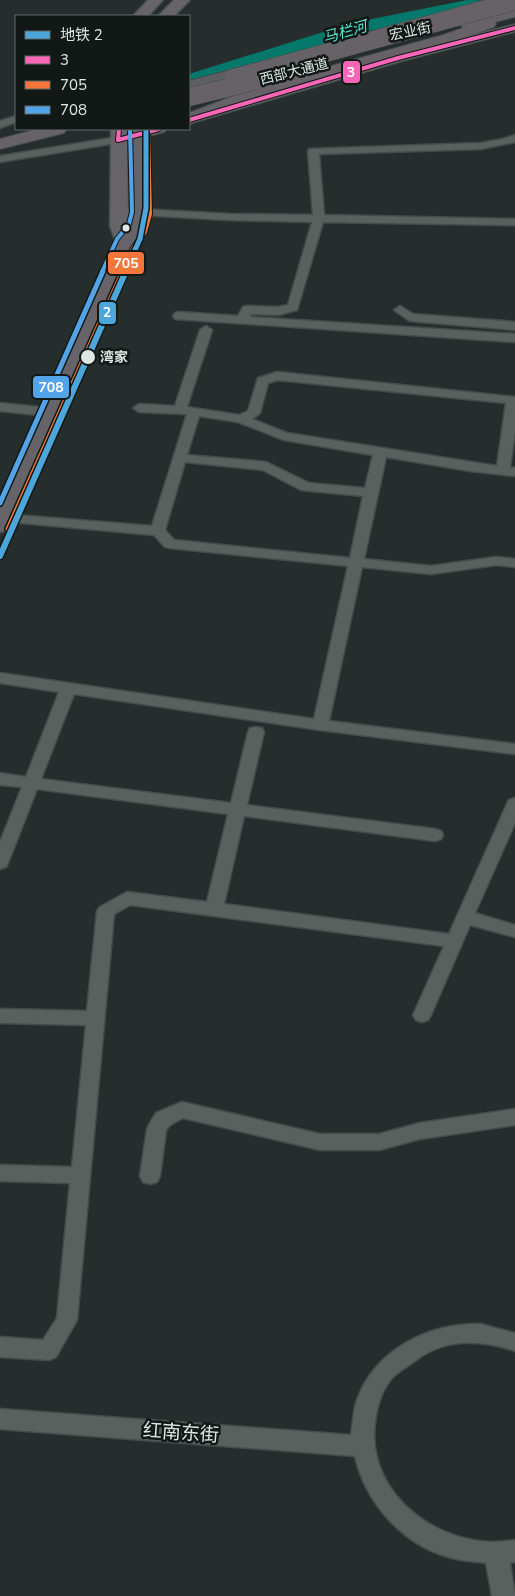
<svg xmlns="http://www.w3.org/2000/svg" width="515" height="1596" viewBox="0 0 515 1596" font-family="'Nunito Sans','Noto Sans SC',sans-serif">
<rect width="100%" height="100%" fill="#252e2c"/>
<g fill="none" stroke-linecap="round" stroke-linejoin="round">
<path fill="#03786b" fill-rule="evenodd" d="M467,0L515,1L513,4L506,6L458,13L363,32L189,87V74L352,23Z"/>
<g stroke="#444c4a" stroke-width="3">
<path id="minor" d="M16,116V122L0,128V121Z
M515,135V142L481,149L319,154L324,215L515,219V225L323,222L297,310L278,315L251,314L250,317L515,334V342L175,319L173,316L175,313L179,312L238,316L243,307L247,306L278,307L288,305L312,222L230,220L120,214L114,211L120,208L230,214L313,215L308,151L309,149L481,143L503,139Z
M118,137L122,138L123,140L122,142L0,162V156Z
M400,306L413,314L515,322V330L410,321L394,310Z
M206,326L212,330L187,407L239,415L248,411L258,378L277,372L515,397V432L510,467L515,468V476L470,471L386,457L364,559L431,566L496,557L515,559V567L496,565L431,574L362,567L329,721L515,744V754L320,730L74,694L41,779L231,803L248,732L250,728L256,727L262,728L264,732L247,805L435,829L441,831L443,835L441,839L435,841L244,816L224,904L449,934L507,804L509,800L515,798V823L475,913L515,925V937L470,925L431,1015L428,1020L422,1022L416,1020L413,1015L444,946L130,905L114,914L77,1320L56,1357L49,1360L0,1357V1337L43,1340L57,1318L70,1183L0,1181V1165L72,1167L86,1025L0,1023V1009L87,1011L97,911L100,907L127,892L207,902L228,814L37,789L8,863L6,867L0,869V842L22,787L0,785V773L26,777L59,692L0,683V673L314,719L348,566L170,548L165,547L154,535L0,521V515L3,514L152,526L187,414L139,412L133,408L139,404L175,406L200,330ZM278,380L506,403L497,466L287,433L252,419L260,413L268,383ZM199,416L238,422L284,440L373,455L365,488L309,483L266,462L187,455ZM185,462L263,470L301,490L363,496L350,558L174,540L165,530Z
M0,403L49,408L55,412L49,416L0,411Z
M182,1102L320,1134H379L420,1123L515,1109V1125L420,1139L379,1150H320L183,1118L170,1125L166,1130L160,1176L157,1182L150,1184L143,1182L140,1176L147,1129L150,1123L156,1113Z
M480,1324L515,1333V1351C481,1339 444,1338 415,1361C408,1366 399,1371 393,1377C382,1389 377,1406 375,1422C365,1497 445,1553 515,1540V1562L510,1563L515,1596H492L486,1563C474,1561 460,1561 448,1557C402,1544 365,1502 355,1456L0,1429V1409L351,1435C353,1424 353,1411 357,1400C375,1350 428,1323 480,1324Z"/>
</g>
<g stroke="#444c4a" stroke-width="2">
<path id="secondary" d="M515,24V32L403,61L189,124V115L393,55Z
M257,63L262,64L264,67L262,70L189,89V81Z
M143,129H167L164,132L118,145L113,143L110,140L113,137Z"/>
</g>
<g stroke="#444c4a" stroke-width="3">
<path id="primary" d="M148,0H163L148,16H133Z
M174,0H190L174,16H158Z
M111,129H127L128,227L132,213L131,129H147L150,213L146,228L134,244L11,525L8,530L0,532V500L116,243L110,226Z"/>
</g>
<g stroke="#444c4a" stroke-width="2">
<path id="trunk" d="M515,7V17L495,22L496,24L494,27L455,41L271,94L189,124V113L259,86L443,35L463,28L460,24L462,21Z
M38,129H67L64,133L0,149V139Z"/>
</g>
<use href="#minor" fill="#59605e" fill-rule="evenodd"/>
<use href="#secondary" fill="#5d5f62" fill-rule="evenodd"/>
<use href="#primary" fill="#666469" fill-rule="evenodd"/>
<use href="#trunk" fill="#666268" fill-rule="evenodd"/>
<g stroke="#444c4a" stroke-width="19" stroke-linecap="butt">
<path id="trunk-bridge" d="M234,78L515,1
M189,97L255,81"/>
</g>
<use href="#trunk-bridge" stroke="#666268" stroke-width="18"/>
<g stroke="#111816" stroke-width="6">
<path id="bus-1" d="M189,120L398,58L515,28
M119,129L118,140L159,129"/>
</g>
<g stroke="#111816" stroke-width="6">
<path id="bus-2-far1" d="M122,272L133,248L145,232L150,214L148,129"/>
</g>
<g stroke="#111816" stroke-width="8">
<path id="bus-2" d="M8,529L123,271"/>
</g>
<g stroke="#111816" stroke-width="6">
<path id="bus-3-far1" d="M102,272L117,239L129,224L132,212L130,129"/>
</g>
<g stroke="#111816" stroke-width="8">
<path id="bus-3" d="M0,503L103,271"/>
</g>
<use href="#bus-1" stroke="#fa66b7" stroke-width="4"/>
<use href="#bus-2-far1" stroke="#f5763a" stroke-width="4"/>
<use href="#bus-2" stroke="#f5763a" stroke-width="5"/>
<use href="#bus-3-far1" stroke="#53a3e8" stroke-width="4"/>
<use href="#bus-3" stroke="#53a3e8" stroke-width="5"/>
<g stroke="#111816" stroke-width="8">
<path id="metro-1-far1" d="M125,272L140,239L146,208V129"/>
</g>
<g stroke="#111816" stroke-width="9">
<path id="metro-1" d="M0,556L126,271"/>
</g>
<use href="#metro-1-far1" stroke="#4da6d9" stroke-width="5"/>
<use href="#metro-1" stroke="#4da6d9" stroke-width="6"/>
</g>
<g fill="#dde8e5" stroke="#111816" stroke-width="2">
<circle cx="126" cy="228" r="4.5"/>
<circle cx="88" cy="357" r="8"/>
</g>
<g text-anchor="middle" stroke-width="5" stroke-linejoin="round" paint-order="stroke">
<g font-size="14" fill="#dde8e5" stroke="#111816">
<text transform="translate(410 31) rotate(-12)" y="5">宏业街</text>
<text transform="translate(294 71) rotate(-14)" y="5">西部大通道</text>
</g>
<g font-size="14" font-weight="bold" fill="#dde8e5" stroke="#111816" text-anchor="start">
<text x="100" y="362">湾家</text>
</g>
<g font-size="15" font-style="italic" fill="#5ae9d3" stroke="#111816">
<text transform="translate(345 32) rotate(-16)" y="5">马栏河</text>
</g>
<g font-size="19" fill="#dde8e5" stroke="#111816">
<text transform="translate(181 1432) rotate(4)" y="7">红南东街</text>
</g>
</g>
<g stroke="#111816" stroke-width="2">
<rect x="342" y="60" width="19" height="24" rx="5" fill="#fa66b7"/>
<rect x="107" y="251" width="38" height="24" rx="5" fill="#f5763a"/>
<rect x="98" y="301" width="19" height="24" rx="5" fill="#4da6d9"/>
<rect x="32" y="375" width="38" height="24" rx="5" fill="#53a3e8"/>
</g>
<g font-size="14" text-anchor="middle" font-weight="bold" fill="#fff">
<text x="351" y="77">3</text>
<text x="126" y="268">705</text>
<text x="107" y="317">2</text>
<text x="51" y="392">708</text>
</g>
<rect x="15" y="15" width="175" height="115" fill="#111816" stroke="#636b69"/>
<rect x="25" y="31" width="25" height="8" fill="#4da6d9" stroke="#636b69"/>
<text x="60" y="40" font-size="15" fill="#dde8e5">地铁 2</text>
<rect x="25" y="56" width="25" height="8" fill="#fa66b7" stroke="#636b69"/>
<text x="60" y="65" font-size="15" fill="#dde8e5">3</text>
<rect x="25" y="81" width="25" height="8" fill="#f5763a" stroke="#636b69"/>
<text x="60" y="90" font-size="15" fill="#dde8e5">705</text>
<rect x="25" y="106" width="25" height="8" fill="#53a3e8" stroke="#636b69"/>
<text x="60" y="115" font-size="15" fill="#dde8e5">708</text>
</svg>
